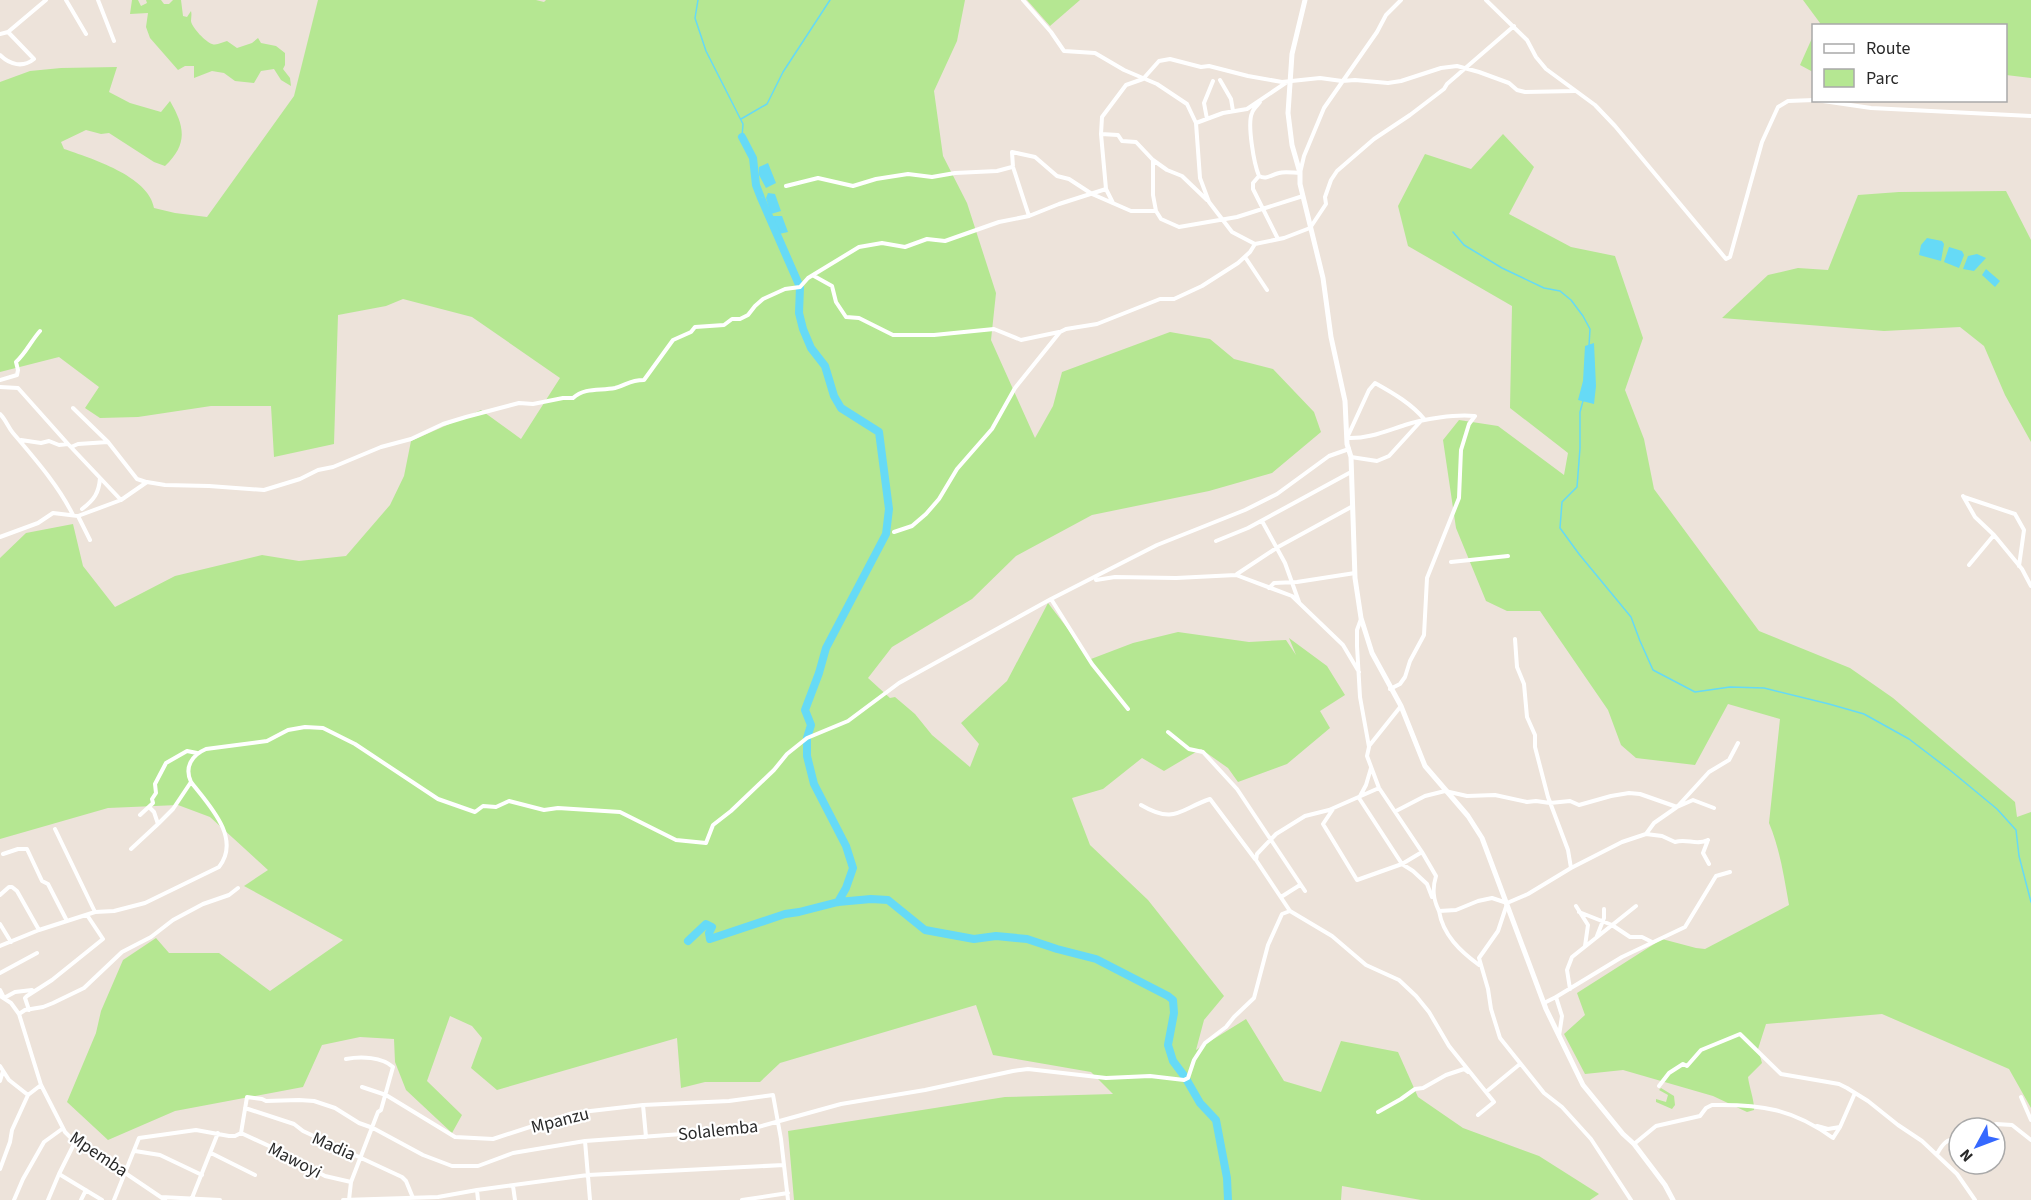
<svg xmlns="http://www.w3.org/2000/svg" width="2031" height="1200" viewBox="0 0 2031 1200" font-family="'Source Sans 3',sans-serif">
<rect width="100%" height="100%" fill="#ede3da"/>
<path fill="#b5e792" d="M132,0H138L141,6L147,3L146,0H161L164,4H169L173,0H181L183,16L187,17L191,11C192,15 191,18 191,21C192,28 206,42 212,44C217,46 222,42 227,41L237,48L252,43L258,38L261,43L276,46L285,53V65L283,69L290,78L291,86L281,80L274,69L261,71L254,83L235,81L224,73L212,71L194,78V66H185L178,70L150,38L146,27L148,13L130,14Z
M318,0H536L544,2L546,0H965L957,41L934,91L943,156L967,203L996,293L991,340L1035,438L1053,406L1062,372L1170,332L1210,339L1234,359L1273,369L1314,412L1321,432L1272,473L1209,491L1092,515L1016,556L972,599L892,647L868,678L890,698L895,697L915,714L932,735L970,767L979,744L961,723L1007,681L1048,603L1091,659L1133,643L1178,632L1249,642L1286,640L1296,655L1289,638L1327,666L1345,695L1320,711L1330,728L1287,764L1238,782L1228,768L1201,749L1164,771L1142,758L1103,789L1072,798L1090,845L1148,900L1224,996L1204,1020L1196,1050L1246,1019L1284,1081L1321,1092L1341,1041L1398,1052L1418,1097L1463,1128L1539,1156L1599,1194L1590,1200H1421L1342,1186L1341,1200H794L788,1131L1005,1097L1113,1094L1091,1072L993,1055L976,1005L780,1063L760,1082H705L681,1088L677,1038L497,1090L471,1068L482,1038L472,1026L450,1016L427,1081L462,1115L452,1133L406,1090L395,1062L394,1039L360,1037L322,1045L303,1087L175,1111L108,1140L67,1102L96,1033L101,1011L123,960L156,938L169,953H219L270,991L343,940L244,886L268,870L210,817L178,805L108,808L0,839V558L26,533L73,524L83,566L115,607L175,576L262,555L299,561L346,556L390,505L404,476L411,441L481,410L521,439L560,378L472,317L403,299L386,306L338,315L334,444L274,457L271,406H211L138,417L100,418L85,408L99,387L59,357L0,372V82L30,71L61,68L117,67L109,92L130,103L161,112L170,101C185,127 188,144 165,166L154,162L109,133L101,134L86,130L61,142L64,149C90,158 149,176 154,208L175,213L207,217L294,96Z
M1027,0H1080L1050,26Z
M1803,0H2031V78L2006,75V26L1819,25L1820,23Z
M1813,36L1814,72H1813L1800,65Z
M1503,134L1534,167L1509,214L1571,247L1615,256L1643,338L1625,390L1644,439L1654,489L1759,631L1850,668L1893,698L2015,802L2017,817L2031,812V1108L2009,1069L1882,1014L1766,1024L1758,1049L1762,1063L1748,1077C1749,1086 1755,1103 1754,1110L1747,1112L1713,1096L1623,1070L1585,1074L1564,1034L1585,1015L1577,993L1662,939L1696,948L1705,949L1789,905C1784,877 1780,849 1769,823L1780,719L1728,704L1695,765L1636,758L1621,745L1608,710L1540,611H1507L1486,601L1456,528L1443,440L1459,420L1498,426L1564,475L1568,453L1510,408L1512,306L1408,246L1398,206L1425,154L1471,169Z
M2006,191L2031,240V442L2005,395L1984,346L1960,327L1884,331L1722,318L1768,275L1798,268L1828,270L1858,195L1899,192Z
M1661,1088L1674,1096L1675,1105L1672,1109L1656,1102V1099L1666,1102L1668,1095L1659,1090Z"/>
<path fill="#66daf6" d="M768,163L776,183L766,188L759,175V167Z
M768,193L775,194L781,211L771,214L766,198Z
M772,216H782L788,232L779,234Z
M1927,238L1942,241L1944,244L1941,261L1919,255L1921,245Z
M1949,247L1962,251L1964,255L1959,268L1944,262Z
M1977,254L1986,258L1974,271L1963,269L1968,256Z
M1986,269L2000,281L1995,287L1982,275Z
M1594,343L1596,386L1594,404L1578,400L1583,381L1585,346Z"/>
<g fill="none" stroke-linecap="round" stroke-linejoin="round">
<path stroke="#66daf6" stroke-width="1.5" d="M698,0L695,18L706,51L743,124L742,137
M741,119L767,104L783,72L830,0
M1453,232L1464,245L1502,268L1544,288L1560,291L1571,300L1583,316L1590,329L1589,346
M1583,401L1580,412V448L1577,487L1562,502L1560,528L1579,554L1631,617L1640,641L1653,670L1695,692L1730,687L1764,688L1829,704L1864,714L1909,739L1951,771L1997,809L2016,830L2019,856L2031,902"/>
<path stroke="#66daf6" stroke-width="8" d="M742,137L753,158L756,185L761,198L800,287L799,313L803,329L811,348L825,366L834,396L841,408L879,432L889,509L886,534L826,648L819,673L805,710L811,725L807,738V756L814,784L846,846L853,868L846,888L838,902
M688,941L706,924L712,927L709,933L710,939L785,914L799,912L838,902L871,899L888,900L925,930L974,939L996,936L1027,939L1057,949L1096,959L1168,996L1173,1000L1174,1013L1168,1045L1173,1061L1185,1077L1200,1103L1216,1120L1227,1178L1228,1200"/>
<path stroke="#fff" stroke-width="4" d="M66,0L86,34
M98,0L114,41
M1023,0L1051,32L1064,51L1095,53L1124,70L1157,84L1187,104L1196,123L1200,178L1209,202L1232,232L1255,244L1284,238L1310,228L1326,204L1325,197L1331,180L1337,171L1374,139L1410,115L1444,89L1447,84L1514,26
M1486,0L1527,40L1536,57L1546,69L1595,105L1615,126L1726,259L1730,257L1762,142L1778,107L1788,101L1814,100
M0,34L8,32L46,0
M0,55C10,65 23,68 34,59L8,32
M1220,80L1231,99L1233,111
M1816,100L1871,108L2031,116
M1260,102C1258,105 1253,109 1252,113C1247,124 1254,164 1259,176C1267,180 1270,175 1279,173C1285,171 1294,173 1300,173L1304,156L1324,108L1377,32L1386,15L1401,0
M1207,119L1204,103L1213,81
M1196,123L1223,113L1247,109L1287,82
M1101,134L1118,135L1122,141L1136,142L1153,160L1167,170L1182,176L1207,200
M1153,160V195L1156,211
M1259,176L1253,183V189L1278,239
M786,186L818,178L853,186L876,179L908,174L932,177L955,173L997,171L1012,167
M1113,203L1106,189L1101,134L1102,117L1126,85L1143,79L1159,61L1170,59L1201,67L1209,66L1248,76L1282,82L1320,78L1342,81L1355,80L1388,83L1401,81L1441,68L1457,66L1479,72L1509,83L1517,90L1525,92L1575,91
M1029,216L1013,167L1012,152L1035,157L1057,176L1069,179L1092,194L1131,211H1156L1161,219L1179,227L1237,217L1303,196
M1245,257L1267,290
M814,276L832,286L836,302L846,317L859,318L893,335H934L994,329L1021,340L1059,332
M0,380L17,375L18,370L16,362C26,353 31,341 40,331
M0,387L18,388L68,444
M73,408L108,442L137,479L146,482
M0,414C6,420 8,427 13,433C35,459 58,485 73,515
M1425,420C1412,404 1393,393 1375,383L1369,390L1347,438C1368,439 1386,431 1405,425C1423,419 1456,414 1474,416
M21,440L41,443L49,441L59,445L68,444L121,500
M71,447L78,444L108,442
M1351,457L1377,461L1389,456L1420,422
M1963,496L1975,517L1994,535L2022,569L2031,586
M1964,497L2015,514L2024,530L2019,566
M82,509C94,500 99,493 100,478
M78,516L90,540
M1262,521L1285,563L1299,602
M894,532L912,526L926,514L939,499L957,469L992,429L1015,388L1060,332L1066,329L1097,324L1160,299H1174L1202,286L1238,263L1250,252L1255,244
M0,537L38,523L53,513L78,516L121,500L147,482L165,485L209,486L264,490L300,479L318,470L333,467L381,447L411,439L443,424L466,417L519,403L533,404L563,398H573C585,387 600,391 615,388C627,385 629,380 644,380L673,340L691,332L695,327L724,325L732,319H740L748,315L755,306L763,299L785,289L800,287L808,278L859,247L882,243L905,247L927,239L945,241L999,222L1029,216L1059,204L1106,189
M1216,541L1248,528L1351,472
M1451,562L1508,556
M1969,565L1994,535
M1237,574L1278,547L1353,506
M1096,580L1115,577L1176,578L1236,575L1292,596L1343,645L1359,672
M1269,588L1274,583L1297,582L1355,573
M1051,599L1092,664L1128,709
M1361,619L1357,630V646L1360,697L1369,747L1367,756L1379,788L1422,852
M1515,639L1517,667L1524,684L1527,717L1535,735V747L1548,797L1568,850L1571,868
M1390,689L1400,684L1405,677L1410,661L1424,635L1427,578L1459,498L1461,450L1469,424L1475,416
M1168,732L1189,749L1203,752L1237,789L1305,891
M1369,746L1401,706
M1371,768L1366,785L1359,798L1402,864L1413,871L1427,884L1432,897
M1379,788L1329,810L1305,816L1276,834L1257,854L1256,860L1290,911L1332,936L1366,965L1399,980L1416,996L1429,1012L1449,1046L1494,1102L1478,1115
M1141,805C1175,825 1180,809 1210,799L1255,859
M1714,808L1693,800L1677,807L1709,772L1729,760L1738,743
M1333,809L1323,824L1357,880L1402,864L1422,852L1436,876C1432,889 1433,899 1439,911L1456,910L1478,901L1492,898L1507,903L1528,894L1571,868L1622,842L1646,834L1654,823L1677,807
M1396,811L1425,796L1445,791L1467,796L1495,795L1527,802L1536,801L1550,803L1570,801L1579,805L1611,796L1629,793L1640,794L1677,807
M140,815L153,803L152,799L156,793L155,784L166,763L187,751L197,753
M159,823L173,809L191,782
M55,829L95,912
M1646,834L1662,836L1675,842C1687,838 1696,846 1708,840
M1708,840L1703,853L1709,864
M131,849L158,824L154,812L150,808
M3,854L18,849H27L42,881L48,884L67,921
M0,895L9,887H12L17,891L39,930
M1281,897L1300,885
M1507,904L1498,931L1479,958L1488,989L1491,1009L1500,1038L1544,1093L1562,1107L1591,1139L1631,1200
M1576,906L1588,925L1585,946
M1439,911C1443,935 1460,951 1479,965
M1579,912L1612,925L1630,937H1642L1652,942
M0,924L11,942
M1597,936L1604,918V909
M0,946L39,930L95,912L114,911L145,903L219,867C242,838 208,804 191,782C184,767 192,755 206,749L267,741L288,730L305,727L323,728L355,744L438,799L475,812L483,806L496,807L509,801L544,810L558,808L620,812L676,840L706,843L713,825L731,811L774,770L787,754L807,738L848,721L899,683L1051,599L1157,545L1245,510L1277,494L1329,456L1349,449
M0,973L37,953
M1570,989L1567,970L1572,957L1636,906
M0,990L4,998L15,992L32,990
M0,996L11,1003L19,1014L41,1085L65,1132L75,1142L100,1156L165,1200
M1544,1003L1556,997
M29,1010L25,998L27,996L52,980L103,939L87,915
M19,1014L25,1010L43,1007L53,1003L84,988L122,952L151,937L173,920L203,904L229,895L238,888
M1559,1036L1562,1016L1556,997L1622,957L1685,927L1716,876L1730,872
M346,1059C361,1056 382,1057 393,1067L381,1110L378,1112L351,1182L349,1200
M0,1066L9,1080L28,1095
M0,1081L3,1071
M1659,1086L1669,1073L1683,1064L1687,1066L1701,1050L1740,1034L1781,1074L1839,1084L1847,1088L1868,1101L1898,1125L1922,1141L1957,1174L1975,1200
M362,1087L386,1095L455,1137L493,1139L573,1113L643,1105L729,1101L773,1095L781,1139L788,1200
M1486,1092L1520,1064
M2021,1097L2031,1120
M643,1105L646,1137
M245,1108L294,1124L303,1131L402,1177L406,1181L413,1198
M1378,1112L1401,1099L1415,1089L1423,1088L1446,1075L1464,1069L1468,1072
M1817,1126L1828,1129L1840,1127
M1990,1128L1996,1124L2012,1125L2031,1140
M241,1133L280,1151L325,1176L351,1182
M585,1141L590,1200
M1634,1144L1656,1126L1700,1116L1706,1108L1712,1105C1761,1104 1793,1109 1833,1138L1840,1127L1855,1093
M135,1151L160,1155L202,1175
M211,1153L255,1175
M1937,1154C1942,1145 1947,1137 1959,1140
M0,1169L10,1142L12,1130L28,1095L41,1085
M59,1174L102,1200
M513,1186L515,1200
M477,1190L478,1200
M161,1197L220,1200
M192,1198L218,1133
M14,1200L23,1179L44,1142L62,1129
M48,1200L59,1174L75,1142
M81,1200L86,1190
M114,1200L139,1138L196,1130L229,1136H235L241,1133L247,1097L262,1099L266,1101L299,1100L314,1101L335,1108L359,1123L373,1128L423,1155L452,1166H478L513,1153L585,1141L751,1129L841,1104L925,1090L1013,1071L1028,1069L1106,1078L1150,1076L1184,1080L1188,1078L1194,1060L1205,1043L1226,1027L1234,1017L1254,998L1268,945L1282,914L1290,911
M343,1200L438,1197L477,1190L588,1175L784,1165
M742,1200L788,1193"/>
<path stroke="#fff" stroke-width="5" d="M1305,0L1292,54L1288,113L1292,145L1300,173V184L1323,278L1331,337L1345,401L1347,444L1351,457L1355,578L1361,618L1372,653L1401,706L1425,766L1468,816L1482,838L1546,1009L1583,1085L1623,1134L1634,1144L1665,1185L1673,1200"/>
</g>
<g text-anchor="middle" stroke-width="4.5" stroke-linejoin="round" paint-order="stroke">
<g font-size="18" fill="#292929" stroke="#fff">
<text transform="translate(560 1120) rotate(-14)" y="6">Mpanzu</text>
<text transform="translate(718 1130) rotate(-6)" y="6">Solalemba</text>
<text transform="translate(334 1146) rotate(24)" y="6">Madia</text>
<text transform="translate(99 1154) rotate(34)" y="6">Mpemba</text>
<text transform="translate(295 1160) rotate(27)" y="6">Mawoyi</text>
</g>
</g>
<rect x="1812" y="24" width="195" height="78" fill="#ffffff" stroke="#a9a9a9" stroke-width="1.5"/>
<rect x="1824" y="44" width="30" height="9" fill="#ffffff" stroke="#a9a9a9" stroke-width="1.5"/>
<text x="1866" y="54" font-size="18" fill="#292929">Route</text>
<rect x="1824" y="69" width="30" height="18" fill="#b5e792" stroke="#a9a9a9" stroke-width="1.5"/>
<text x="1866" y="84" font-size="18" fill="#292929">Parc</text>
<g transform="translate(1977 1146) rotate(229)"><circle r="28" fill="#ffffff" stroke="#a9a9a9" stroke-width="1.5"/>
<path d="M0-4.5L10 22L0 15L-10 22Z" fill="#3568ff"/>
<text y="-9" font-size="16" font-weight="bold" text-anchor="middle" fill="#292929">N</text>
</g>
</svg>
